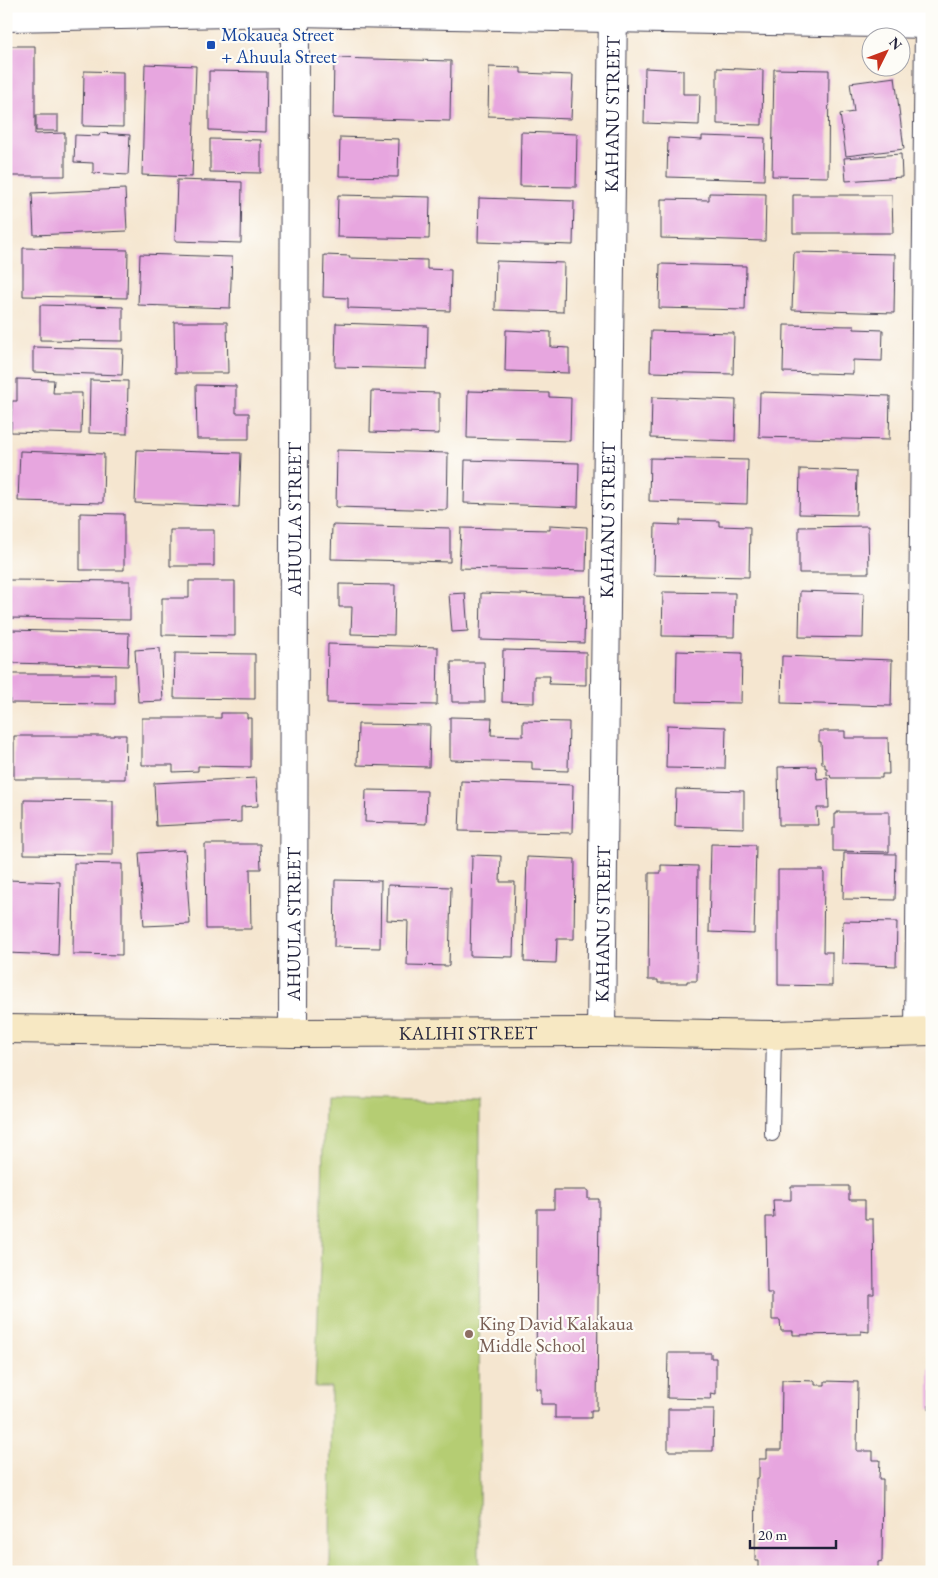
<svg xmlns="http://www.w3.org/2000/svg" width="938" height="1578" viewBox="0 0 938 1578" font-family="'EB Garamond',serif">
<rect width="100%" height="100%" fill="#fdfcf7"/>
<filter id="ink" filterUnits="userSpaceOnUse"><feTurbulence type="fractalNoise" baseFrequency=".02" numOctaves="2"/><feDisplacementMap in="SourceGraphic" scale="10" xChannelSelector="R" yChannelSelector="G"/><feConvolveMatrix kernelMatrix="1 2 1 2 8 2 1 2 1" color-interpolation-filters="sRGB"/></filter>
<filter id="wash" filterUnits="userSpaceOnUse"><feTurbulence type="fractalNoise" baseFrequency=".0096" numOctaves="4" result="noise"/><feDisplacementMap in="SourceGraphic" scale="20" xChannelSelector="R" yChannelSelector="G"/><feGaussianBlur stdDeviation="1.12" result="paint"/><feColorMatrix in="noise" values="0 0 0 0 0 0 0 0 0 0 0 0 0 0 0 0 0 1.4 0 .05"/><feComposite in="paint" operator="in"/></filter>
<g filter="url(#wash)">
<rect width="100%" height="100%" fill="#f5e6d0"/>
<path fill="#b5cd73" stroke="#6c7857" d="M324,1098L480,1103L479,1572H330L331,1387H315L321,1244Z"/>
<g id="blocks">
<path fill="#e7a6df" d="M6,46H35V134L65,133V176H6Z
M334,58L451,61L450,121L333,118Z
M145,64L196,66L192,177L142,175Z
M489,67L521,68V73L573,75L571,119L488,116Z
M645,68L683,70V94H700L699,125L644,123Z
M717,68L763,70L762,125L717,124Z
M774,69L829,70L828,177L772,176Z
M84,71L123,72V127L83,126Z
M209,71L267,72L266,132L209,130Z
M895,77L904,149L846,156L840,114L854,112L850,83Z
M36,115H58V131H36Z
M521,132L577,134L576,187L520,186Z
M100,133L130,135L128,175L93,173V163L74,162L75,135L99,136Z
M702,136L765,138L764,180L667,177L668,138L702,140Z
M340,137L399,139L398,177L339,176Z
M210,139L261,140V173L210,172Z
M901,154L902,177L846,181L844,158Z
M177,180L242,182L241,243L175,241Z
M125,189L127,231L34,235L32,193Z
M709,193L766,194L765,241L661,238V199L709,200Z
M338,195L430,197L429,239L337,237Z
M793,195H892L893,233H793Z
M479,198L574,201L573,245L478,242Z
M23,248L128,250L127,298L23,296Z
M794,252L895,254L894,313L792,310Z
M140,254L232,257L230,308L138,305Z
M324,255L350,256L349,258L427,260V269L451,270L450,311L348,308V298L323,297Z
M496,261L564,263L563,312L495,310Z
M660,264L746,266L745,310L659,308Z
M40,305L123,307V341L40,340Z
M174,322H227L228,373H175Z
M336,323L428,326L427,369L335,367Z
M784,325L854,326V329L883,330L882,361L853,360V374L783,372Z
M506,330L551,332V347L569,348V373L505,371Z
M651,331L734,333L733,374L650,372Z
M33,347L123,349L122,375L33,372Z
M17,379L54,380L53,393H82L81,434L11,432L12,401H17Z
M90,380L128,381L127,434L89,433Z
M196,385L236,386V413H249V439H197Z
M371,391L439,393V434L370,432Z
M468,391L549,393V397L571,398L570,441L467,438Z
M760,392L890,396L889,440L759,437Z
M652,397L736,400L735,441L651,438Z
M137,450L241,453L239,507L135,503Z
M337,450L448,453L447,510L336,507Z
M20,451L104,454L103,503L18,501Z
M650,458L748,460L747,504L649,501Z
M465,460L579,463L578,507L464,503Z
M800,469L857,471L856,515L799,514Z
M80,513L124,514V570H80Z
M680,520L719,521V526L750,527L749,577L654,575L655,524L680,525Z
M332,525L450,528V562L331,559Z
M550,525L587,527L586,571L459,568L461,528L550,530Z
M868,526L869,573H799V527Z
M170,530H214V566H170Z
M8,580L130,581V620L8,618Z
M189,581H235V636L162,635V598H189Z
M339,584L395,585L394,635L351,634L352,607H339Z
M800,591L864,593L863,638L799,637Z
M663,592L735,593L734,637L662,636Z
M465,593L468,631L452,632L449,594Z
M481,593L585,596L584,643L480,640Z
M11,630L129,633L128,666L10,663Z
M328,644L438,647L437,705L327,703Z
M160,648L163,701L138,702L135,650Z
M503,650L586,652V685L549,684L550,676H534V703L502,702Z
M677,651L742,653L741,703L676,702Z
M175,653L255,654V699L174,698Z
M782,656L892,660L891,706L781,703Z
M451,662H484L485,702H452Z
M9,674H115V704L10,703Z
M221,713H247V718H251V767L198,766V771L173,772V765H142V718H221Z
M450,717L492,718L491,735L523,736V721L569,722L568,771L532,770V762L450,760Z
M358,724L430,725L429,767L357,765Z
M667,725L726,727L725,769L666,768Z
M819,731H845V738H888L889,774H882V778H831L830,775H827V768H825V764H822L821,742H819Z
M114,735H126L125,779H14V736H114Z
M816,766L817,779L828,778L829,808H817L818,825H779L778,767Z
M256,778L258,806L241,807V822L156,826L154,783Z
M461,781L573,785L572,833L459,831Z
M676,789L744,791V828L675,826Z
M366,790L427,791L426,824L365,822Z
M24,800L113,801V855L24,854Z
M837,812H889V852L833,851V828H835V814H837Z
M205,844H260L261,869H250L251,929H206Z
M711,844L756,845L754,934L709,932Z
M185,850L190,924L144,926L139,853Z
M844,853L896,854L895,900L843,899Z
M472,855L501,856L500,882H515L513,957L470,956Z
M527,857L575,859L574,939H557L556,963L524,962Z
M74,863L122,864V955L73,954Z
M661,865L698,866L697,981H687V983H658V980H648L649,873H661Z
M778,870H823L824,874L823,952H832V986L778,985Z
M8,880L60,882L58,955L7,953Z
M335,880L381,881L380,948L334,947Z
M388,885L451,887L449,966L407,965L408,921L387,920Z
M843,921L897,922L896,966L842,964Z
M791,1186H849V1200H865V1219H873L874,1294H869V1332L861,1331V1334L793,1335V1331H781L780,1320H772V1293H767L766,1217H774L773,1200H791Z
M554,1190H588V1199H599L597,1410H591V1418H555V1404H541V1389H536L537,1209H554Z
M930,1318H932V1352H929Z
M668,1353H711V1358H716V1394L710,1393L711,1399L667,1398Z
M929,1368H932V1409H929Z
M782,1380L815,1381V1385H825V1381L858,1382L857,1451H873V1460H880L879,1479H883L882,1561L878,1562V1572H758V1561H755L756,1478H759V1459H767V1450H781Z
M668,1409H714L713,1451H668Z
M929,1525L932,1526V1572H928Z"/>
</g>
</g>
<g filter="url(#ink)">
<use href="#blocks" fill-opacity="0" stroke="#423f51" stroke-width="1"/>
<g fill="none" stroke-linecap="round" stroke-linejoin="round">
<g stroke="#423f51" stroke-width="16">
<path id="service" d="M772,1134L774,1035"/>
</g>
<g stroke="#423f51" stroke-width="30">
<g id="minor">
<path d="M919,1031L929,24"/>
<path id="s1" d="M601,1032L613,6"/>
<path id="s2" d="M293,1033L295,6"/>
</g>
</g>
<g stroke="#423f51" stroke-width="30">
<path id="tertiary" d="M6,17L295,12L932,24"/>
</g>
<g stroke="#423f51" stroke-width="30">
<g id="secondary">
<path id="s3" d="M6,1029L293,1033L601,1032L774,1035L932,1031"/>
</g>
</g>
<use href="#service" stroke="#fff" stroke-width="14"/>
<use href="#minor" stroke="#fff" stroke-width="28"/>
<use href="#tertiary" stroke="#fff" stroke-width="28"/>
<use href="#secondary" stroke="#f7e8c3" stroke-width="28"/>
</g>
</g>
<rect fill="#1a4fb4" stroke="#fdfcf7" stroke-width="2" x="206" y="40" width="10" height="10" rx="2.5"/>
<circle fill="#8d6e63" stroke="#fdfcf7" stroke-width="2" cx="469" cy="1334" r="5"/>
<g text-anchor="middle" stroke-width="4.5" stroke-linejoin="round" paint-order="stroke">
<g font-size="19" fill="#164399" stroke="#fdfcf7" text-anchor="start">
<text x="221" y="41">Mokauea Street<tspan x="221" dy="22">+ Ahuula Street</tspan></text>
</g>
<g font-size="19" fill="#22223b" stroke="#fdfcf7">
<text dy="7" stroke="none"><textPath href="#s1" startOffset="918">KAHANU STREET</textPath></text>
<text dy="7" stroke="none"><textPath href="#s1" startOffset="512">KAHANU STREET</textPath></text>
<text dy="7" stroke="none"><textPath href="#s2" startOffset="514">AHUULA STREET</textPath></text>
<text dy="7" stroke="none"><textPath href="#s1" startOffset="108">KAHANU STREET</textPath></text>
<text dy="7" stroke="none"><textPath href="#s2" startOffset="109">AHUULA STREET</textPath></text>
<text dy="7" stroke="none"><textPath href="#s3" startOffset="462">KALIHI STREET</textPath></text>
</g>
<g font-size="19" fill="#785e54" stroke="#fdfcf7" text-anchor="start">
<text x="479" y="1330">King David Kalakaua<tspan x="479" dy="22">Middle School</tspan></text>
</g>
</g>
<rect width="938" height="1578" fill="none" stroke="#fdfcf7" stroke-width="25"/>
<g transform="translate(886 52) rotate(48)"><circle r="24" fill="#fdfcf7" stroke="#a5a5ac"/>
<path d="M0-4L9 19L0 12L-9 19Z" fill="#c8321e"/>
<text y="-8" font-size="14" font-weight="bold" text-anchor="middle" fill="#22223b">N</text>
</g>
<path d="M750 1540v8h86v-8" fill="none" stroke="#22223b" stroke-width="2.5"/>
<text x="758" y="1540" font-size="15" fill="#22223b" stroke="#fdfcf7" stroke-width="4" paint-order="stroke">20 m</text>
</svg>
